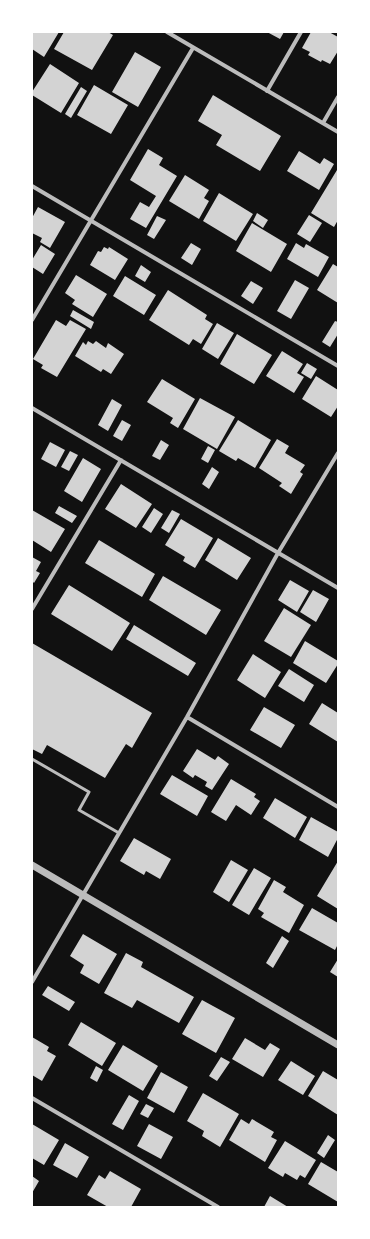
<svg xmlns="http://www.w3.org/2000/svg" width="370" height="1239" viewBox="0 0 370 1239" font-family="'Titillium Web',sans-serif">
<rect width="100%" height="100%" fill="#111"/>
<path fill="#d3d3d3" d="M32,32H59L44,57L32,49Z
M64,32H108L113,35L92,70L54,49Z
M267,32H284L280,39Z
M311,32H329L338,37V51L330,64L322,60L321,62L308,55L310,52L302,48Z
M135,52L161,67L138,107L112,92Z
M50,64L79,83L61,113L32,95V92Z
M94,85L128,105L111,134L77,115Z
M81,87L87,91L71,118L65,114Z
M213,95L281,136L260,171L216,145L222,135L198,121Z
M148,149L163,158L159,165L177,176L146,228L130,219L140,202L149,207L156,196L130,180Z
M299,151L320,164L324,158L334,164L319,190L287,171Z
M337,170L338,171V220L334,227L311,213Z
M185,175L209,190L204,198L209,201L199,219L169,201Z
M219,193L253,214L236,241L203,221Z
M38,207L65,222L50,248L40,242L42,238L32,233V218Z
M257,213L268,220L263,228L253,221Z
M309,215L322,223L310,242L297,234Z
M157,216L166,220L154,239L147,235Z
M252,223L287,244L271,272L236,251Z
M191,243L201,249L192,265L181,258Z
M296,243L304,248L306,244L329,257L318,277L287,259Z
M41,245L55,254L43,274L32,267V260Z
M104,247L108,249L109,247L128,259L115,280L90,265L98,251L101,252Z
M333,264L338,267V303L317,290Z
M141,265L151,272L145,282L135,276Z
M76,275L107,294L93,317L72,304L75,300L65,293Z
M125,276L156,295L144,315L113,296Z
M295,280L309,288L291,319L277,311Z
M251,281L263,288L253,304L241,296Z
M168,290L207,315L205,319L213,324L201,344L193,339L189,345L149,320Z
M73,310L94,322L91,329L70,316Z
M56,320L66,326L70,320L86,329L57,377L41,368L43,365L33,359Z
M335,321L338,322V334L330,347L322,342Z
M217,323L234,333L218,359L202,349Z
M237,334L272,355L254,384L220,364Z
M88,341L93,344L96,341L106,348L108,343L124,354L111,374L103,369L101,372L75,356L83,342L86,345Z
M282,351L303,364L297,373L304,377L294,393L266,376Z
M307,363L317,369L311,379L301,373Z
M316,376L338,390V406L331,417L302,399Z
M162,379L195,399L178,428L170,423L173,418L147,402Z
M200,398L235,417L217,449L183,429Z
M112,399L122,405L108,431L98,425Z
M122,420L131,425L122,441L113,436Z
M238,420L271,440L255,468L238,458L236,461L219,451Z
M277,439L289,446L285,453L305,465L300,472L303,474L291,494L279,486L282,483L259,468Z
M161,440L169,445L160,460L152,456Z
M50,442L65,450L56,467L41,459Z
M208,446L215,450L208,463L201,459Z
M70,451L78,455L69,471L61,467Z
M83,458L101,469L82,502L64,491Z
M212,467L219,472L209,489L202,484Z
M121,484L152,504L136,528L105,509Z
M59,506L77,516L72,523L55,513Z
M154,508L163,514L151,533L142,527Z
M32,510L65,529L51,552L32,540Z
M172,510L180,514L169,533L161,528Z
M181,519L213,538L195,568L183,561L185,557L165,545Z
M218,538L251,558L237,580L205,560Z
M99,540L155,574L142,597L85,563Z
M32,557L41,562L36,571L40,573L34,583L32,581Z
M163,576L221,610L206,635L149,600Z
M290,580L309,591L297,612L278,600Z
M69,585L130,623L112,651L51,614Z
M313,590L329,599L316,622L300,612Z
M284,608L311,625L291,657L264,641Z
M134,625L196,663L188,676L126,639Z
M305,641L338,661V664L326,683L293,663Z
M32,643L152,713L132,748L126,744L105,778L47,745L42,754L32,749Z
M253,654L281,672L265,698L237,680Z
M289,669L314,685L304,702L278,686Z
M322,703L338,713V742L309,724Z
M264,707L295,725L281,748L250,730Z
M197,749L215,760L218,756L229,764L212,790L205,786L207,782L195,775L193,778L183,771Z
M172,775L208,796L197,816L160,794Z
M231,779L256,794L254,797L260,801L251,815L236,805L226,821L211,812Z
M275,798L307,817L295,838L263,818Z
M311,817L338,832V838L328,857L299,840Z
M134,838L171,859L160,879L146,871L144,875L120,861Z
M231,860L248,870L229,902L213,892Z
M338,861V909L317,896Z
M254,868L271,878L249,915L232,905Z
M274,880L286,887L283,892L304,905L289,933L261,917L264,913L258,909Z
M312,908L338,923V944L335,950L299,930Z
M83,934L117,954L99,984L80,973L84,965L70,956Z
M282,936L289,941L273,968L266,963Z
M126,953L143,962L141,967L194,997L179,1023L137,1000L132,1008L104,993Z
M338,959V977L330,972Z
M48,986L75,1002L69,1011L42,995Z
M202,1000L235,1018L216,1053L182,1034Z
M81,1022L116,1043L102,1066L68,1045Z
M32,1037L49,1047L47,1051L56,1056L42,1081L32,1075Z
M245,1038L265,1050L270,1043L280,1049L263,1077L232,1059Z
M123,1045L158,1066L143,1091L108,1070Z
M221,1057L230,1062L217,1081L209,1076Z
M291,1061L315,1076L303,1095L278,1080Z
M96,1066L103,1070L97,1082L90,1078Z
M323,1071L338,1080V1115L308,1096Z
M161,1072L188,1087L174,1113L147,1098Z
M203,1093L239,1114L220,1147L202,1136L204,1131L187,1121Z
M129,1095L139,1101L123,1130L112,1124Z
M146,1104L154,1108L148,1118L140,1114Z
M241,1119L249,1124L252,1119L274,1132L271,1137L277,1140L265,1162L229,1140Z
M32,1124L59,1140L44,1165L32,1158Z
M149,1124L173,1137L161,1159L137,1146Z
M328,1135L335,1140L324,1158L317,1153Z
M285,1141L316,1160L305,1178L300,1175L297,1180L285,1173L283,1177L268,1168Z
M65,1143L89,1157L77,1178L53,1165Z
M321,1162L338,1172V1202L308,1184Z
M110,1171L141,1189L131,1207H108L87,1195L99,1175L105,1179Z
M32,1176L39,1181L32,1193Z
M270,1196L288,1207H264Z"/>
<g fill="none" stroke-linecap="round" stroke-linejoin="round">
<path stroke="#bcbcbc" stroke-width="3" d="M32,759L89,792L79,810L119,833"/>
<path stroke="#bcbcbc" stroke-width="4" d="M167,32L338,132
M267,91L301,32
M323,123L338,97
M32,186L338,366
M32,320L193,48
M32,408L338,588
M32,609L121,460
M187,717L338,807
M32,982L187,717L278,553L338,453
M32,1098L218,1207"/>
<path stroke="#bcbcbc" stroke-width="7" d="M32,865L338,1045"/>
</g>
<rect width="370" height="1239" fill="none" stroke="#ffffff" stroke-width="66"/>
</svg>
